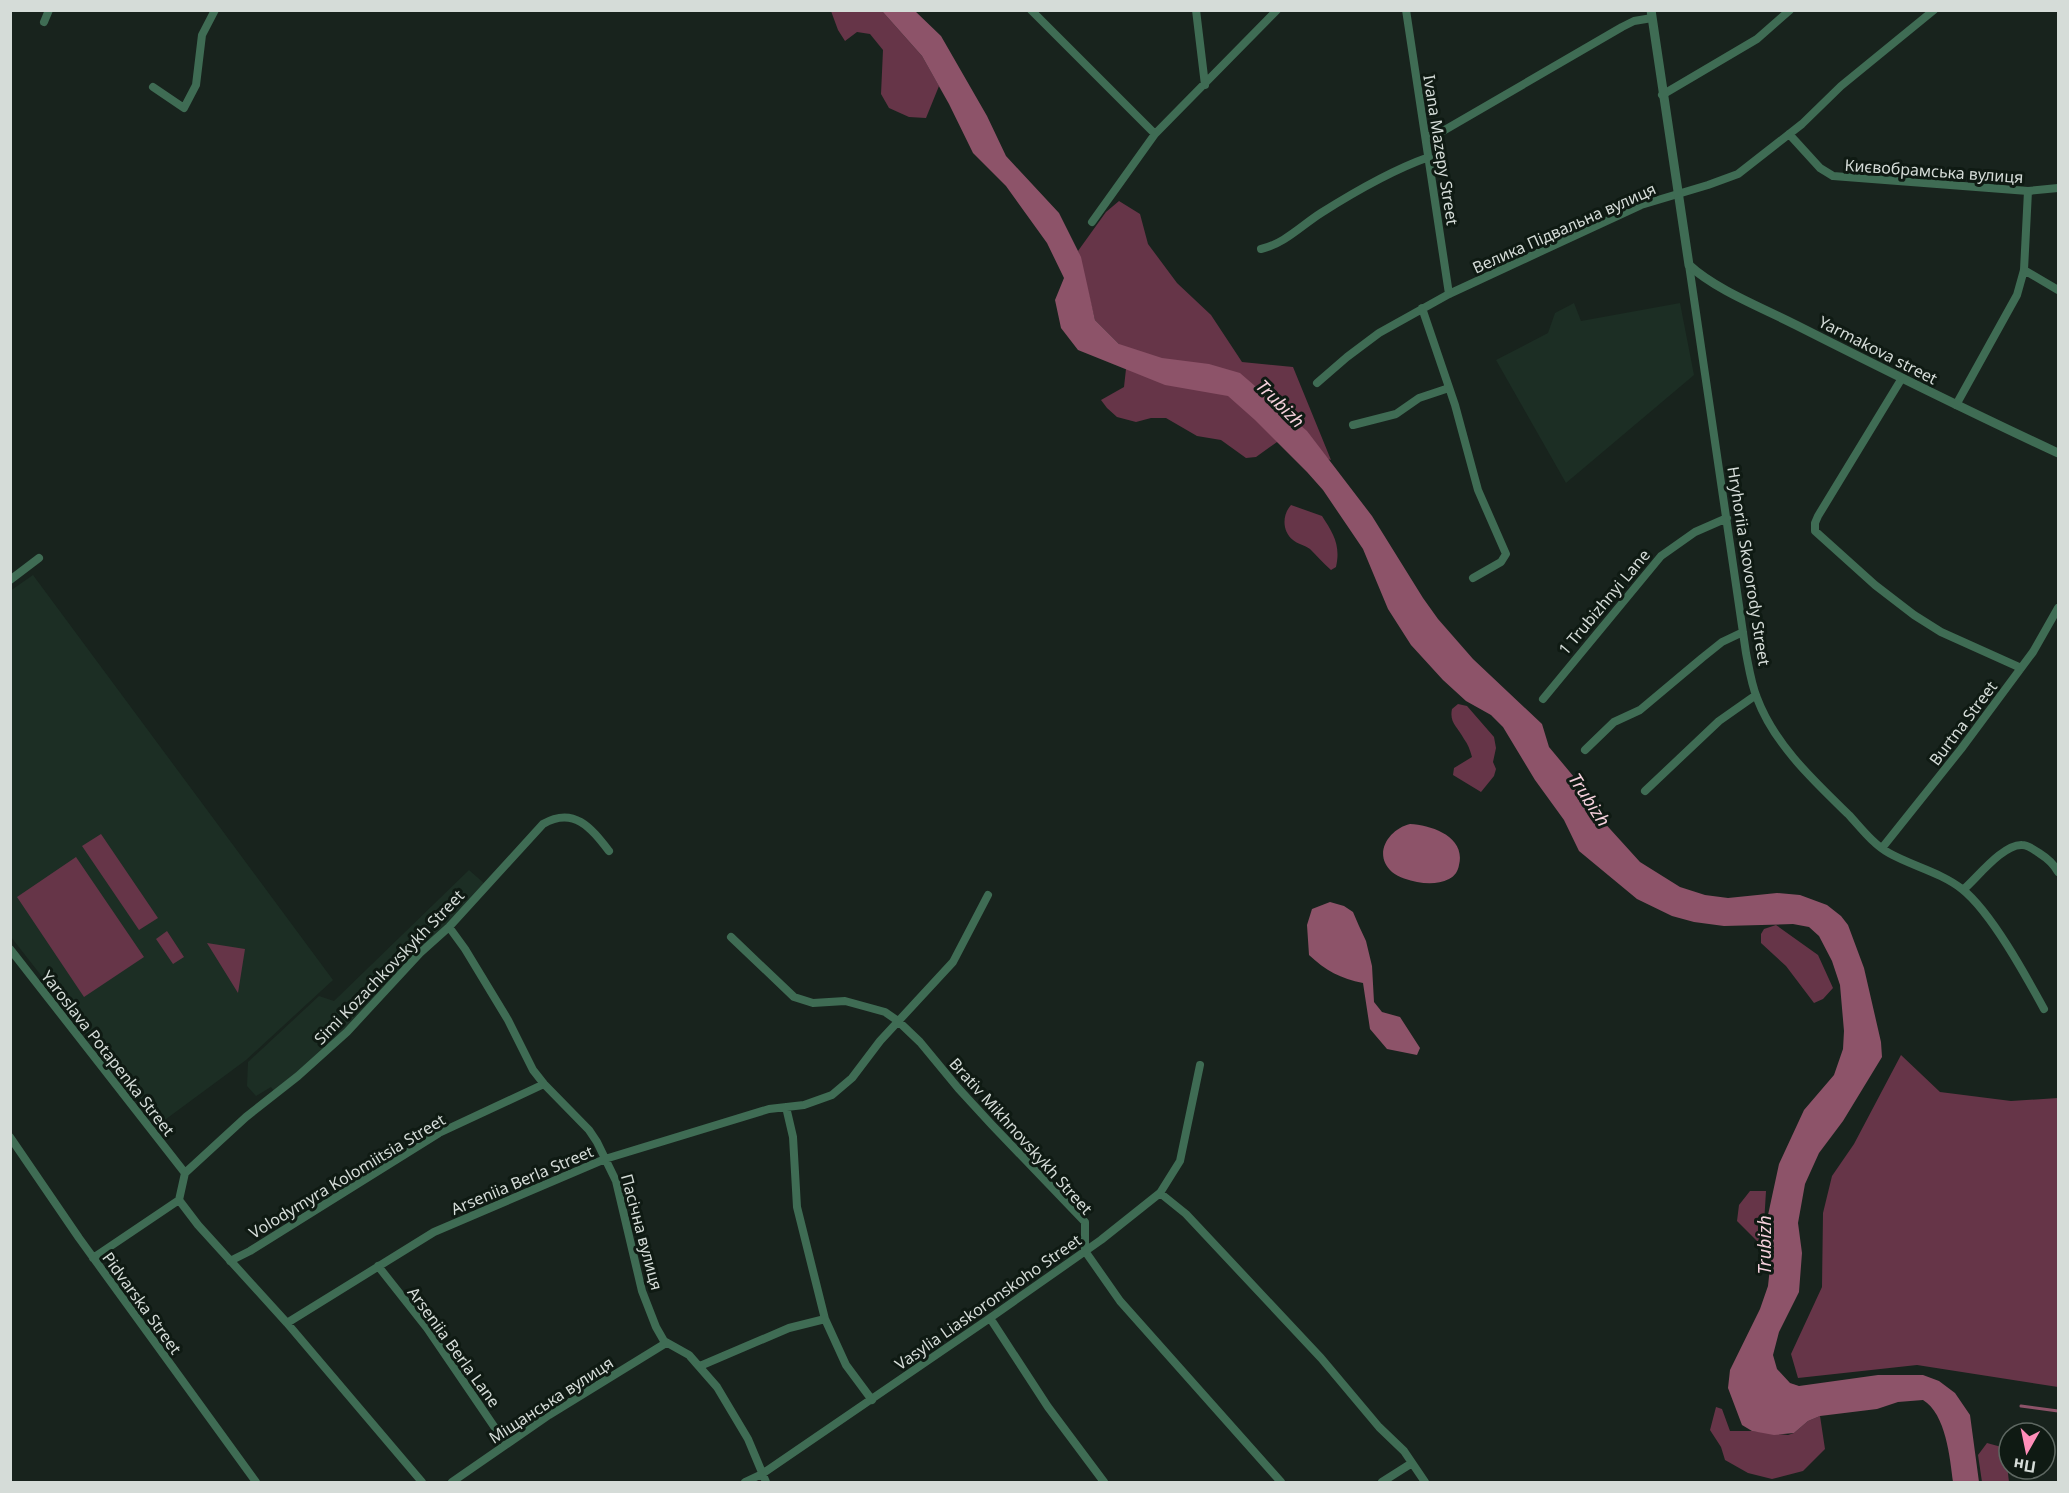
<svg xmlns="http://www.w3.org/2000/svg" width="2069" height="1493" viewBox="0 0 2069 1493" font-family="'Noto Sans',sans-serif">
<rect width="100%" height="100%" fill="#18231d"/>
<path fill="#1c2e24" d="M1574,303L1581,321L1680,303L1694,375L1566,483L1496,360L1548,333L1555,313Z
M33,575L333,980L246,1060L158,1125L11,937L10,591Z
M469,870L486,885L347,1032L276,1094L271,1087L256,1096L247,1086L248,1062L319,996L334,1001Z"/>
<path fill="#663548" d="M831,11H882L922,56L939,86L926,118L909,117L889,108L881,94L883,50L870,34L857,32L845,41L838,30Z
M1119,201L1140,214L1148,244L1177,283L1211,315L1242,362L1293,367L1331,460L1277,442L1256,457L1246,458L1221,440L1197,436L1166,418H1151L1136,422L1117,417L1107,408L1101,400L1124,387L1126,369L1119,344L1095,320L1078,251L1106,212Z
M1291,505L1322,516C1333,533 1341,545 1336,567L1331,570C1323,563 1317,556 1310,549C1305,545 1297,544 1293,540C1282,531 1282,515 1291,505Z
M1458,704L1467,706L1494,737L1496,748L1493,762L1496,769L1494,776L1481,792L1453,775L1454,768L1472,757C1470,750 1468,744 1464,739C1458,727 1449,723 1452,709Z
M101,834L158,918L139,930L82,846Z
M76,857L144,957L84,997L17,897Z
M1776,925L1818,955L1833,988L1823,999L1814,1003L1786,966L1761,943V934L1764,929Z
M167,931L184,957L173,964L156,939Z
M207,943L245,949L238,993Z
M1901,1055L1940,1092L2011,1101L2058,1098V1387L1917,1365L1798,1378L1791,1354L1822,1287L1823,1213L1832,1176L1854,1144Z
M1750,1191H1766L1764,1224L1769,1241L1760,1244L1737,1221L1739,1205Z
M1716,1407L1722,1409L1730,1431H1752L1788,1435L1794,1433L1808,1421L1820,1416L1825,1449L1803,1471L1772,1479L1748,1473L1725,1460L1721,1447L1710,1430Z
M1987,1443L2005,1448L2009,1482H1982L1978,1455Z"/>
<path fill="#8d5369" d="M882,11H915L941,36L987,116L1006,156L1059,213L1081,257L1095,320L1119,344L1162,358L1209,364L1240,373L1307,431L1372,516L1423,598L1438,619L1473,659L1542,724L1549,747L1574,777L1581,797L1640,862L1680,887L1705,895L1728,898L1777,893L1800,895L1827,905L1841,916L1848,925L1864,968L1881,1042L1882,1057L1843,1121L1819,1153L1805,1184L1798,1223L1802,1253L1799,1292L1779,1332L1773,1355L1777,1369L1790,1383L1799,1386L1878,1375H1923L1939,1381L1955,1393L1970,1415L1979,1482H1953C1950,1458 1946,1414 1923,1400L1898,1402L1877,1409L1820,1416L1808,1421L1794,1433L1774,1435L1752,1431L1742,1425L1728,1388L1730,1370L1760,1309L1768,1286L1773,1240L1768,1215L1779,1164L1804,1110L1834,1075L1843,1049L1844,1031L1840,985L1832,961L1819,936L1809,927L1793,924L1724,926L1694,922L1672,916L1637,899L1579,851L1564,820L1535,780L1503,727L1491,715L1466,701L1443,680L1411,645L1388,609L1363,549L1323,490L1307,472L1255,420L1228,396L1165,385L1078,350L1061,328L1055,300L1064,278L1047,243L1006,186L973,153L949,104L922,56Z
M1410,824C1432,825 1466,837 1459,865C1458,871 1455,876 1449,879C1439,884 1428,884 1417,882C1409,880 1399,878 1392,872C1372,854 1389,829 1410,824Z
M1330,902L1344,906L1353,912L1359,926L1366,941L1372,966L1374,1002L1382,1012L1400,1017L1420,1048L1417,1055L1387,1049L1370,1029L1363,983C1341,979 1325,970 1309,955L1307,925L1312,909Z"/>
<g fill="none" stroke-linecap="round" stroke-linejoin="round">
<path stroke="#8d5369" stroke-width="3" d="M2021,1406L2058,1411"/>
<path stroke="#3f6c54" stroke-width="8" d="M1031,10L1155,134
M1196,10L1205,85
M1406,10L1449,294
M44,22L49,10
M153,87L184,108L196,85L202,35L215,10
M1662,95L1757,39L1790,10
M1789,134L1820,168L1833,176L2028,191L2058,188
M1426,138L1443,131L1622,27L1634,21L1652,18
M1092,222L1155,134L1277,10
M1261,249C1284,244 1302,225 1321,213C1351,194 1395,169 1429,157
M1689,265L1746,653C1749,668 1751,683 1757,698C1774,744 1814,781 1849,815C1861,828 1873,844 1889,853C1912,866 1940,872 1962,889C1991,912 2026,976 2044,1009
M2024,270L2058,290
M1422,308L1455,405L1478,490L1506,554L1501,562L1473,578
M1902,378L1818,516L1815,523V531L1875,585L1914,615L1941,632L2021,668
M1317,383L1347,357L1379,333L1449,294L1641,205L1708,185L1738,174L1802,124L1841,86L1934,10
M1956,405L2017,295L2024,270L2028,191
M1353,425L1396,414L1419,398L1449,388
M10,580L39,558
M1543,699L1661,556L1695,532L1727,518
M1585,750L1614,722L1640,710L1702,658L1722,642L1743,632
M1645,791L1719,721L1756,695
M1882,848L1961,749L2033,652L2058,608
M1963,890C1977,878 2003,844 2022,845C2028,845 2033,849 2039,853C2047,858 2054,864 2058,872
M449,927L465,949L508,1020L533,1070L544,1084L589,1130L597,1142L616,1181L642,1291L656,1327L664,1341L689,1355L717,1387L748,1439L766,1482
M731,937L794,997L813,1003L845,1001L885,1012L898,1021L920,1042L958,1088L992,1125L1085,1222V1251L1120,1301L1281,1482
M10,949L185,1173
M786,1107L793,1137L797,1207L825,1319L846,1365L872,1400
M10,1137L79,1238L256,1482
M185,1173L246,1117L298,1076L347,1032L420,953L449,927L543,824C574,806 591,828 609,851
M1160,1193L1186,1214L1321,1358L1379,1427L1404,1451L1425,1482
M179,1200L198,1225L287,1323L422,1482
M93,1258L179,1200L185,1173
M230,1261L250,1251L439,1133L544,1084
M378,1266L427,1328L506,1444
M990,1318L1048,1407L1104,1482
M287,1323L434,1232L605,1159L769,1109L804,1105L832,1095L852,1078L880,1041L953,962L988,895
M700,1366L789,1328L825,1319
M452,1482L549,1415L666,1343
M745,1482L762,1474L990,1318L1101,1240L1160,1193L1180,1161L1200,1065
M1382,1482L1412,1463"/>
<path stroke="#3f6c54" stroke-width="9" d="M1651,10L1689,265C1716,290 1763,308 1796,325C1883,369 1970,412 2058,453"/>
</g>
<g text-anchor="middle" stroke-width="6" stroke-linejoin="round" paint-order="stroke">
<g font-size="16" fill="#d5dcd8" stroke="#0f1a13">
<text transform="translate(1441 150) rotate(81)" y="6">Ivana Mazepy Street</text>
<text transform="translate(1934 171) rotate(4)" y="6">Києвобрамська вулиця</text>
<text transform="translate(1564 228) rotate(-24)" y="6">Велика Підвальна вулиця</text>
<text transform="translate(1878 350) rotate(27)" y="6">Yarmakova street</text>
<text transform="translate(1749 566) rotate(81)" y="6">Hryhoriia Skovorody Street</text>
<text transform="translate(1604 602) rotate(-50)" y="6">1 Trubizhnyi Lane</text>
<text transform="translate(1963 723) rotate(-53)" y="6">Burtna Street</text>
<text transform="translate(389 967) rotate(-46)" y="6">Simi Kozachkovskykh Street</text>
<text transform="translate(108 1053) rotate(52)" y="6">Yaroslava Potapenka Street</text>
<text transform="translate(1021 1136) rotate(48)" y="6">Brativ Mikhnovskykh Street</text>
<text transform="translate(347 1176) rotate(-31)" y="6">Volodymyra Kolomiitsia Street</text>
<text transform="translate(522 1180) rotate(-23)" y="6">Arseniia Berla Street</text>
<text transform="translate(642 1232) rotate(75)" y="6">Пасічна вулиця</text>
<text transform="translate(988 1302) rotate(-35)" y="6">Vasylia Liaskoronskoho Street</text>
<text transform="translate(142 1303) rotate(54)" y="6">Pidvarska Street</text>
<text transform="translate(454 1347) rotate(54)" y="6">Arseniia Berla Lane</text>
<text transform="translate(551 1400) rotate(-33)" y="6">Міщанська вулиця</text>
</g>
<g font-size="18" font-style="italic" fill="#f6d1dd" stroke="#0f1a13">
<text transform="translate(1280 404) rotate(45)" y="6">Trubizh</text>
<text transform="translate(1589 800) rotate(57)" y="6">Trubizh</text>
<text transform="translate(1765 1245) rotate(-90)" y="6">Trubizh</text>
</g>
</g>
<rect width="2069" height="1493" fill="none" stroke="#d5dcd8" stroke-width="24"/>
<g transform="translate(2027 1451) rotate(189)"><circle r="28" fill="#0f1a13" stroke="#5e6862" stroke-width="1.5"/>
<path d="M0-4.5L10 22L0 15L-10 22Z" fill="#ff8eb9"/>
<text y="-9" font-size="16" font-weight="bold" text-anchor="middle" fill="#d5dcd8">Пн</text>
</g>
</svg>
